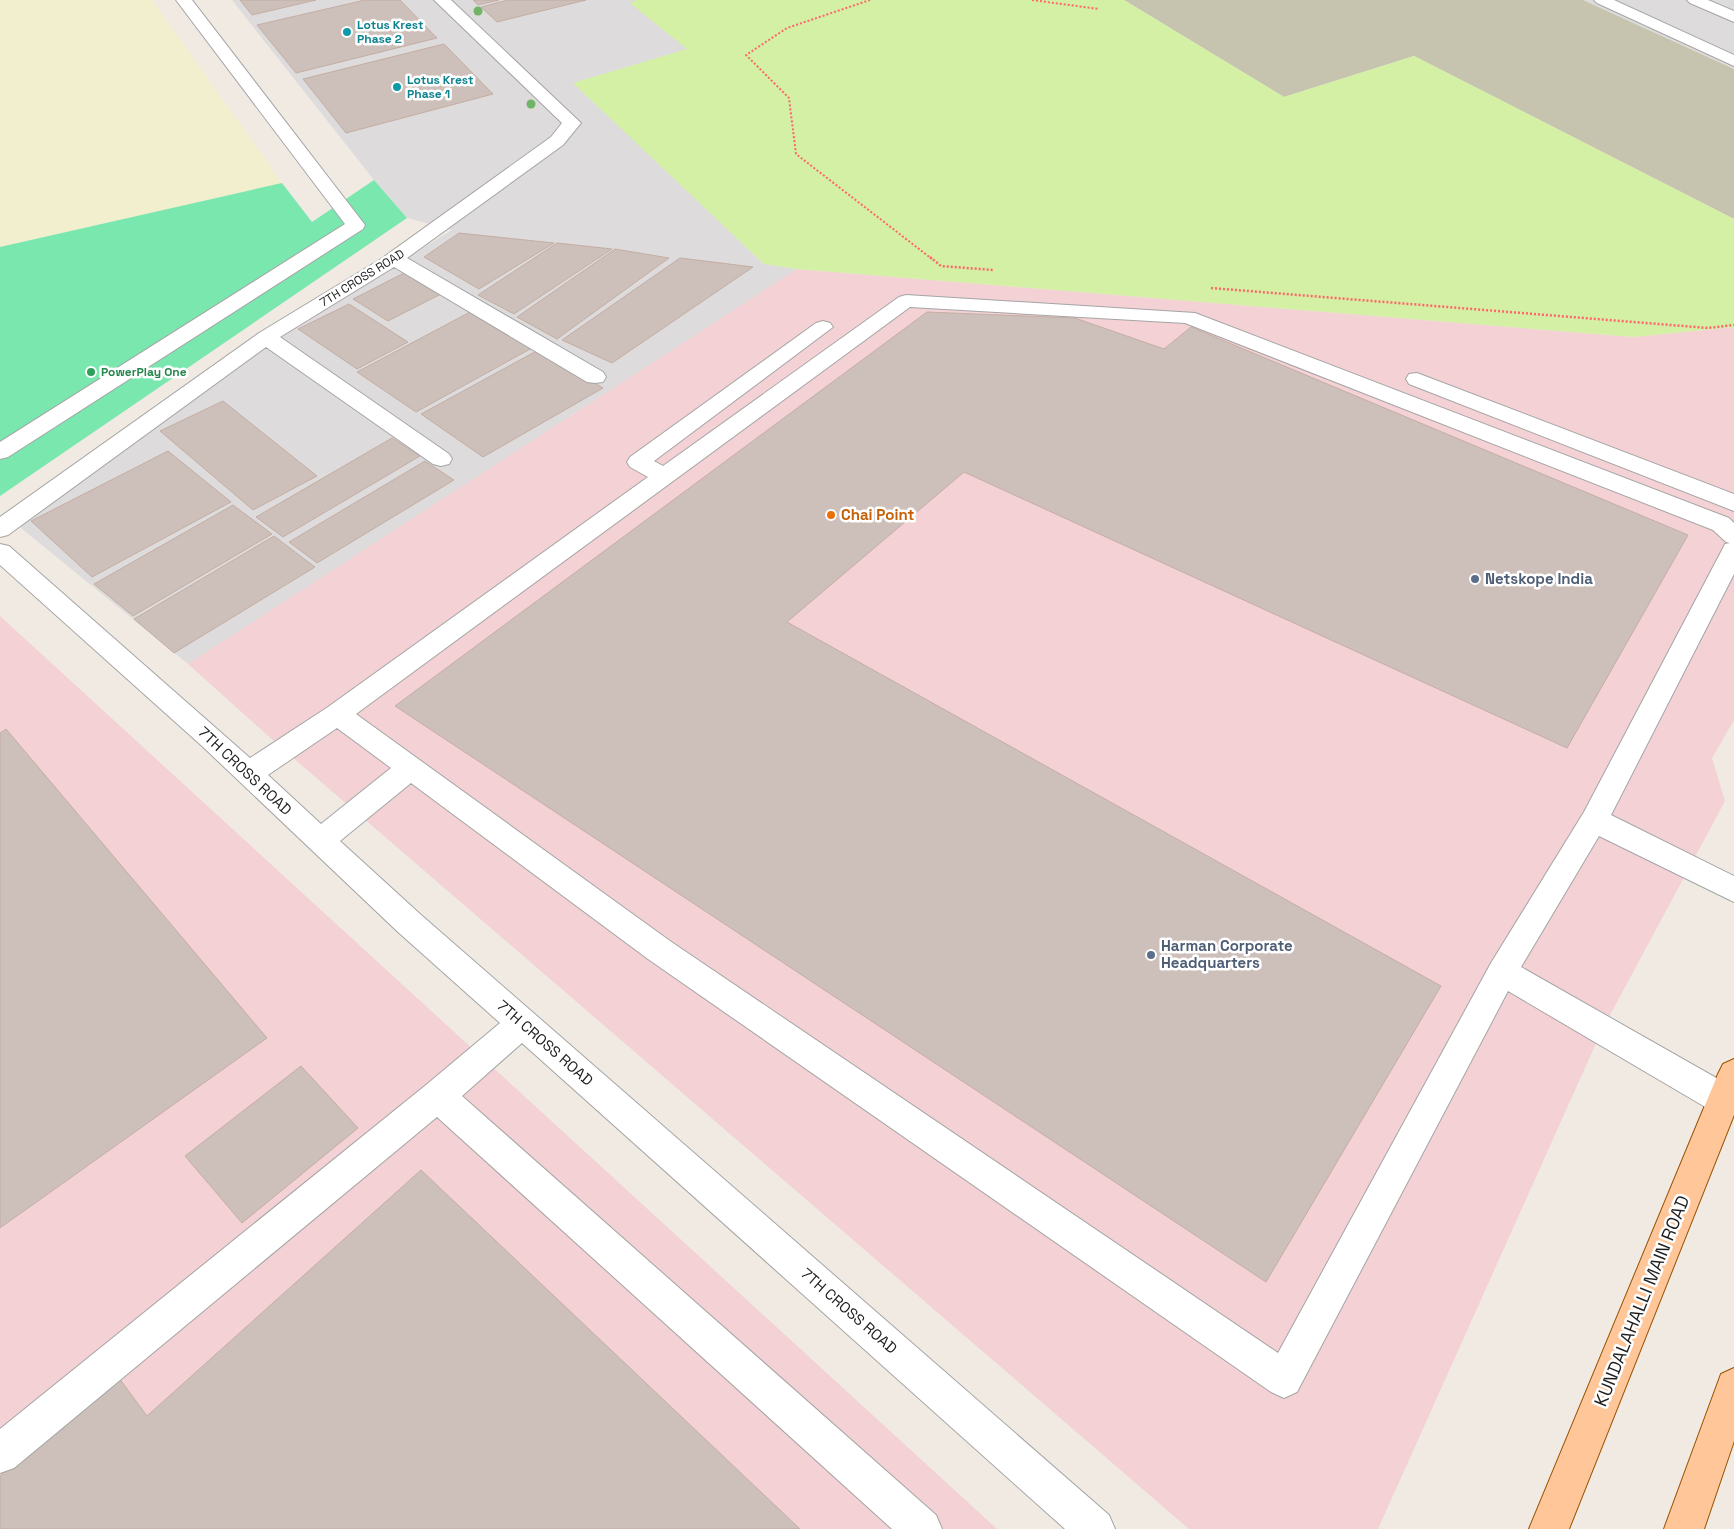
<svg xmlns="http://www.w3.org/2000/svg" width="1734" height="1529" viewBox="0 0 1734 1529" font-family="'Space Grotesk',sans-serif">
<rect width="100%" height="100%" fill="#f0eae3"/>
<path fill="#dddbdb" d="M232,0H637L631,3L688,49L574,83L764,264L797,269L188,664L16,524L289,331L452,230L407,218L374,180Z
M1583,0H1734V69Z"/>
<path fill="#f3d1d4" d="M797,269L1633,337L1734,327V720L1712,758L1725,801L1602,1030L1378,1529H1189L284,750L188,664Z
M0,616L369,954L997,1529H0Z"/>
<path fill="#c6c3ae" d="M1124,0H1583L1734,69V219L1414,56L1284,97Z"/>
<path fill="#f1efcd" d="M0,0H152L282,183L0,247Z"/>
<path fill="#d3f0a4" d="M637,0H1124L1284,97L1414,56L1734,219V327L1633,337L797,269L764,264L573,83L687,49L630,3Z"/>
<path fill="#7ae7ae" d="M374,180L407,218L0,496V247L282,183L312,222Z"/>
<path fill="#cdbfb9" stroke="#c4aea4" d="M240,0H316L252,15Z
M365,0H400L437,38L296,73L257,25Z
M473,0H499L478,5Z
M508,0H586L497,22L481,7Z
M444,44L493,94L346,133L303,79Z
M459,233L554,243L479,289L424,257Z
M557,243L612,249L514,314L478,295Z
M615,249L669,258L557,339L517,317Z
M680,258L753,267L612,363L562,340Z
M408,271L443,293L388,321L353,299Z
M349,304L408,342L357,369L298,329Z
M472,311L532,348L416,412L357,372Z
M927,312L1075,318L1164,349L1191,327L1688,535L1567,748L964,472L787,622L1441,986L1266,1282L395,706Z
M540,349L603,388L483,457L421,414Z
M223,401L317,476L253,510L160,431Z
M392,438L420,456L283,537L256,517Z
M168,451L231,502L92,577L31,521Z
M425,461L454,480L317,563L289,542Z
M233,505L272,534L133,616L94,584Z
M274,536L315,567L174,653L134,619Z
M6,729L267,1038L0,1228V733Z
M301,1066L358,1128L242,1223L185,1156Z
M421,1170L800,1529H0V1476L116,1374L147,1416Z"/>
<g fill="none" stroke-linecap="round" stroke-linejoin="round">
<g stroke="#a5a5a5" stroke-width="2">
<path id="minor" d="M176,0H192L365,225L363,229L8,457L0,459V442L345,224Z
M434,0H451L581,123L563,145L407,258L603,372L606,377L603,382L595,383L587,382L394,267L280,337L449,454L452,459L449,464L441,466L433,464L266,347L8,535L0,537V517L259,333L381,259L551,137L562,123Z
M1594,0H1614L1734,55V66L1597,3Z
M1687,0H1708L1734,11V22L1690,3Z
M906,295L1195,313L1729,518L1734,523V574L1611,815L1734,876V902L1599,836L1521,967L1734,1088V1111L1724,1115L1712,1111L1508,991L1297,1392L1284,1398L1271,1392L648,959L411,783L340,841L420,914L1109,1515L1115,1529H1065L522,1043L462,1096L936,1515L942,1529H892L437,1117L14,1468L0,1473V1429L426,1085L500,1023L398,932L202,746L0,565V544L9,546L250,758L328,707L648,477L630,467L627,462L630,457L816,323L823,321L830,323L833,327L654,461L663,466L899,297ZM910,307L1185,323L1713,530L1726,542L1730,543L1725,544L1722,550L1584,812L1491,963L1278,1353L670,941L356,714ZM337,728L391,768L321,824L268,775Z
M1417,373L1734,494V511L1409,384L1406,379L1409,374Z"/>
</g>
<g stroke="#995200" stroke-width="2">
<path id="major" d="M1734,1059V1115L1569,1529H1529L1718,1074L1723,1064Z
M1734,1368V1441L1704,1529H1664L1721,1374Z"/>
</g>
<path stroke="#ff666b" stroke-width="2" stroke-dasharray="2 2" stroke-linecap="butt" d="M870,0L787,28L746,55L789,98L796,154L932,259
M1032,0L1099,9"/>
<path stroke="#ff666b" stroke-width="2.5" stroke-dasharray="2 2" stroke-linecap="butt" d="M930,257L941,266L993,270
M1211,288L1708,328L1734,325"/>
<use href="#minor" fill="#fff" fill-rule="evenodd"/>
<use href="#major" fill="#ffc69a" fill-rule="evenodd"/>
</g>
<g fill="#70b467">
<circle cx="478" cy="11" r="4.5"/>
<circle cx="531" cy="104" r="4.5"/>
</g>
<g fill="#0f9aa8" stroke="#fff" stroke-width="2">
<circle cx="347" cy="32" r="5"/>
<circle cx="397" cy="87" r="5"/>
</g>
<circle fill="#2e9e5b" stroke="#fff" stroke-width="2" cx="91" cy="372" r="5"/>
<circle fill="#e8710a" stroke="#fff" stroke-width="2" cx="831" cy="515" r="5"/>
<g fill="#5c6f8a" stroke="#fff" stroke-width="2">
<circle cx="1475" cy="579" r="5"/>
<circle cx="1151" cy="955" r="5"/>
</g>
<g text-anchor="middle" stroke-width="5" stroke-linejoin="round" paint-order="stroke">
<g font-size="12" font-weight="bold" fill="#0d838f" stroke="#fff" text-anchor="start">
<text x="357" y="29">Lotus Krest<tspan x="357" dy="14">Phase 2</tspan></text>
<text x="407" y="84">Lotus Krest<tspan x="407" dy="14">Phase 1</tspan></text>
</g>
<g font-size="12" fill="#1e1e1e" stroke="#fff">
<text transform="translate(362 278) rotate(-32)" y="4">7TH CROSS ROAD</text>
</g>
<g font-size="12" font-weight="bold" fill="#27864d" stroke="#fff" text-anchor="start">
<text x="101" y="376">PowerPlay One</text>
</g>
<g font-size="15" font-weight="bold" fill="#c56008" stroke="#fff" text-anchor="start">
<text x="841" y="520">Chai Point</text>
</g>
<g font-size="15" font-weight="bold" fill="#4e5e75" stroke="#fff" text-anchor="start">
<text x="1485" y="584">Netskope India</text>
<text x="1161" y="951">Harman Corporate<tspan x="1161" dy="17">Headquarters</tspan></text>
</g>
<g font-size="15" fill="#1e1e1e" stroke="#fff">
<text transform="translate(245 771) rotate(43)" y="5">7TH CROSS ROAD</text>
<text transform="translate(545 1043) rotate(41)" y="5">7TH CROSS ROAD</text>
<text transform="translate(849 1311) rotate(41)" y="5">7TH CROSS ROAD</text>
</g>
<g font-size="18" fill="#1e1e1e" stroke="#fff">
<text transform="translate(1642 1301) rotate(-68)" y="6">KUNDALAHALLI MAIN ROAD</text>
</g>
</g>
</svg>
